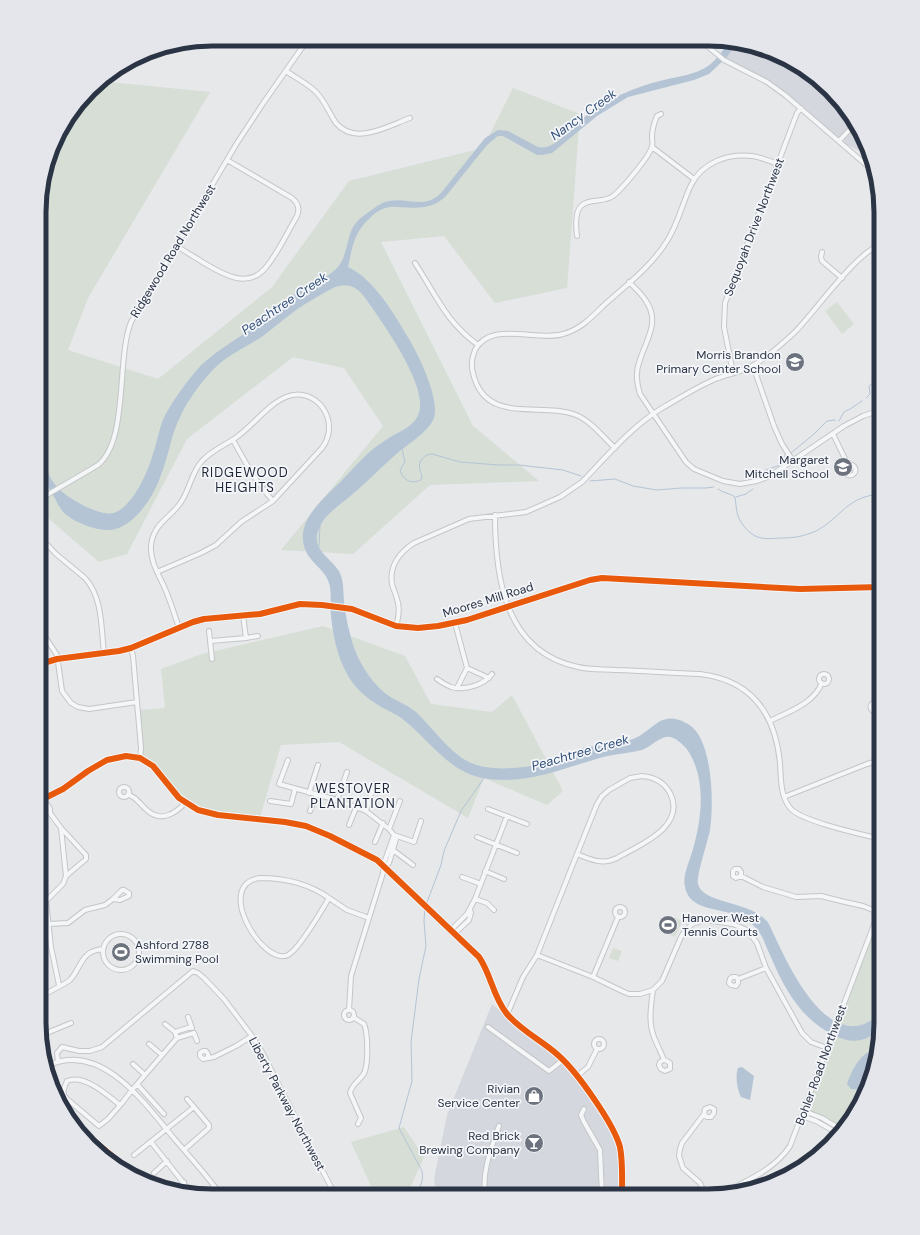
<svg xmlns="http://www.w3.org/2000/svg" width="920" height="1235" viewBox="0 0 920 1235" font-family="'DM Sans',sans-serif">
<rect width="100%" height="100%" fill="#e6e8ea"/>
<path fill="#d4d7dd" d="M733,41L804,68L838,98L863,135L868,155L839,141L801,108L758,77L726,58Z
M492,1004L528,1033L560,1057L592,1099L618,1145L624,1196L437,1195L434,1179L447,1115Z"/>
<path fill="#d6ded6" d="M99,81L210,92L88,298L68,350L158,379L272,287L349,181L483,148L513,88L580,114L567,288L495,303L444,236L381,242L473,426L539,481L430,485L353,554L281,550L383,426L344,368L293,357L187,439L127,554L99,562L40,511V391L48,384L40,382L41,189L62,126Z
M837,302L854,324L842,334L825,311Z
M323,626L405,656L431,704L492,712L512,695L563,791L547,805L484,778L468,818L339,742L281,745L259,821L211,815L184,806L161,781L146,762L138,759L142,750L138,710L165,708L161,669L202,654Z
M668,915L682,921L675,937L661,931Z
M872,934L881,937V1035L872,1079L852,1119L843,1130L805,1110Z
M613,948L622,951L618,961L609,958Z
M404,1127L424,1157L407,1195H375L351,1142Z"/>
<path fill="#b4c4d5" d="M729,41L737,43L727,57L709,74L694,80L628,97L597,116L552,153L542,155H537L503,136H498L487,145L446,196C432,210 416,208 397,207C386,206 378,210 370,218C354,232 352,248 348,267C375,280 394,314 409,339C419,356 440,399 434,418C429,432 405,446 394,456C378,470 364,485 348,498C337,507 322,517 318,531C311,550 333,559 340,573C344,582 343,591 344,601C345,615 349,630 353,645C360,665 374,687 392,698C401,703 409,706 416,712C432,727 450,753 469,762C491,773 530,768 552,761C563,757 572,751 583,748C599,744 618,746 633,739C654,731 660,708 688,724C713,738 714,804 710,830C708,841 696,876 698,884C703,905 753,900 769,924C783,954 815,1030 856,1026C866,1025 873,1019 881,1014V1028C865,1043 852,1044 833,1035C800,1018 784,988 770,955C765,945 763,935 755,927C749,921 741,916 733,914C715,908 689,909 685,887C682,875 690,861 693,849C702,818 707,777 686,748C682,744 676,738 670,737C661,735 651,747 642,750C629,753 616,754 603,757C564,768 524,786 483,778C449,772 430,741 405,721C400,716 394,714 389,711C371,702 355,690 346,672C337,655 333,635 331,616C330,605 332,593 329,583C325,569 308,562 304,546C296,518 328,495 345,477C354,468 363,457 373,449C378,445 383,442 389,438C402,430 418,425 420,408C423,381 388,331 373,309C362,293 354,279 333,288C321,294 310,301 299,308C286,317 275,327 263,336C250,345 236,351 224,360C209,371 189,398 181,415C171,434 169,455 161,475C154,496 134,528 110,530C97,531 68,521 61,509C53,497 53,489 40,480V457C45,465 48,475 54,483C62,496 99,517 114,513C132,507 147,474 152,457C156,446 158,434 162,422C170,404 183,387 195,372C210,354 231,343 250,330C264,319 277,305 292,296C307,287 324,280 336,269C347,259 346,240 353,227C357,220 366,214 373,209C378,205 383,202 389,201C409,197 424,210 441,193L485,138L498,130L508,131L538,147C554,151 570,129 582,119C606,99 634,87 664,80C679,76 695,75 708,66C717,60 723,50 729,41Z
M878,1047L872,1079L866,1090L851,1089L847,1084C853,1067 861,1053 878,1047Z
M742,1067L754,1076L750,1100L741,1097C737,1089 735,1076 738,1068Z"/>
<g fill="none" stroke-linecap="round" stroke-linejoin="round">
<path stroke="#b4c4d5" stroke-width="1" d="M866,398L870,394L869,386L881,377
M839,421L844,412L850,409L862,401
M402,449L405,462L400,470C403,481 413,485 422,479C422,474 421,474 420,470C417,461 425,454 432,454L460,462L499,465H519L563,470L581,476
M791,453L814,434L827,421L835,420
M762,472C770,467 780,467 787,461L784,456L786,455
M590,481L615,479L633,486L657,490L681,488H706L714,487
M718,489C722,493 730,493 735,497C736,503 736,510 738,516C741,524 750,535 758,537C766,540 775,538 783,538C794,538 805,536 816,531C842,517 847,496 881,494
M736,497L746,494L753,489
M319,546L320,525
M426,905L441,865L444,851L461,811L484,778
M415,1195C420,1187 424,1181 422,1171L399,1128L412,1081L411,1042L419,979L426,946L424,921L425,908"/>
<g stroke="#c4c6c8" stroke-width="6">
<path id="minor" d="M700,40L724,60L767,82L785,95L871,169
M286,71C296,78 308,84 316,92C325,101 329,113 336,123C355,146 388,126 410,118
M839,141L855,124
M652,147L694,179
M577,236C576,228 575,212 581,206C589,198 604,203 613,196C621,190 651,155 652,146C653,143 652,140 652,137C652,129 654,123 657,116L661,114
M176,245C185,252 195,257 204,263C224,275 249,290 267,266C279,251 287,233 297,216C300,209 298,203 292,198L227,160
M822,252L821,257L822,261L842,278
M415,263C436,295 446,322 478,345
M629,282C635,288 642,294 646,301C661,323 645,341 639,363C635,373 637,384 640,394L686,462L694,469L723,481L740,484L757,481L770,476L844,426L863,416L881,410
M753,366L774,426L782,444L793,461
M733,373L724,327L725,303L797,113L801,108
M833,434L848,465
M233,440C245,462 256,482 273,501
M615,448C603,437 591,421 576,415C541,401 485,426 473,373C471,366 472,357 475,350C491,320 536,342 563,334C579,330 590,319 602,307C624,287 651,267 667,241C678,224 682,204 691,185C702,163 727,153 752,156C761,157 769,161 778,164
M844.5 470a5.5 5.5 0 1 1 11 0a5.5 5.5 0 1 1-11 0Z
M40,499L98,465C129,439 116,360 131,322L237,143L264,102L308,39
M495,515C495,578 505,652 578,667C590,670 604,669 617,670C645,671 672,673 700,674C751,680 775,713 780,763C781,778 780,797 791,809C804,822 861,834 881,839
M40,537L56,554L85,578C103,598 101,628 104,653
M157,572L201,553L216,545L241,522L273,501L322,448C342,421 316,385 286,397C268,404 251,428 234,439C223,446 211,451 202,461C191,473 190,489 181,502C171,518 153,523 151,546C150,563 160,576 166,591C171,603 175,616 179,628
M455,623L467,668L489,678
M396,626C399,617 400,608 397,599C396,594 393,589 392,584C389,566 400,552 414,543L469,519L526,512L560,497L582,482C607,456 631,427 662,408C680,398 698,386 718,378C729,374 741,372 752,366C767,358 782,344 795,332C814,313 858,250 881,245
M40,629L57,655L62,691L71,703L78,707L89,709L137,702
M209,631L212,659
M246,638L258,636
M211,641L246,638L243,615
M131,648L133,656L141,748L140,758
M40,664L57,659L119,651L131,648L193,622L204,619L260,614L300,604L322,605L352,609L396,626L418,628L438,626L467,620L590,580L602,578L800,589L881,587
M819 679a5 5 0 1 1 10 0a5 5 0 1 1-10 0Z
M437,679C441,682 446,685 451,687C464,691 484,685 492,674
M457,688L467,668
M870.5 707a4.5 4.5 0 1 1 9 0a4.5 4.5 0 1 1-9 0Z
M770,721C790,711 813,704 822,683
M288,760L279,784L337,800L366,811L389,829L394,835L414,842L421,821
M642,776C654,777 664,782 670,793C687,827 639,845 617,858C603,865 591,860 577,854L597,804L602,796L609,790L630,778Z
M67,786L88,771L107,760L126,756H133L147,762L153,766L179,798L198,810L218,815L285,822L306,826L330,836L377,860L479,957C491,974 493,997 507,1014C521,1031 543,1041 559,1056C577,1072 614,1124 620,1147C623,1162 622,1180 622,1196
M119 792a5 5 0 1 1 10 0a5 5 0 1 1-10 0Z
M309,793L318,765
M128,794C140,800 139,804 148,811C161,822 175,814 185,803
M784,797L867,764L881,760
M44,799L50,809V813L61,828L66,876L63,884L46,901L51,947L59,985
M337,800L347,772
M39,801L63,789
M40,801L46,811L50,813
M270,801L291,804L295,789
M488,809L527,824
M310,811L317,794
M366,811L374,784
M349,825L356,808
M61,828L86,855V859L66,876
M389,829L400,801
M477,837L517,853
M375,842L383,823
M393,850L413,865
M385,867L389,863L397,836
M485,871L504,879
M741,876V872L739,869H735L733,871V876L736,878L741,876L763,887L796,897L821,896L845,902L863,906L878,912
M462,877L481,884
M260,878C286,878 308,883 329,898C322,910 299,949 288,955C263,967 213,884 260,878Z
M122,890H124L129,893V896L120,900L113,899Z
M329,898L347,910L369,918
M475,899L487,903L494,910
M615 912a5 5 0 1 1 10 0a5 5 0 1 1-10 0Z
M48,924L68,923L85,910L105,905L113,899
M450,931L467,914L475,899L507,816
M103 952a18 18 0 1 1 36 0a18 18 0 1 1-36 0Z
M454,934L469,920L471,913L470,909
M537,955L593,977L622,991L629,994H640L653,990L662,981L681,937L684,932L692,924L705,920L733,924L747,930L757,943L766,968L802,1033L811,1042L827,1048
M593,977L618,917
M738,979V983L736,986L731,985L729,983L730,979L732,977H736L738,979L766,968
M653,990C651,1006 648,1022 654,1037C657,1045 661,1052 664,1060L667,1061L670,1063V1069L665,1071L661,1069L659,1065L660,1062L664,1060
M39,997C45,994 67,983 70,980C82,967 80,951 103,949
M349,1010L351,976L383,873L384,863L394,835
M344 1015a5 5 0 1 1 10 0a5 5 0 1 1-10 0Z
M506,1014L509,1010L523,977L537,955L577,854
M188,1017L192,1028
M353,1017L364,1024C368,1033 369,1067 363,1075C358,1082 352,1084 350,1093L361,1118L358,1124
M165,1024L175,1032
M488,1027L549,1071L563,1060
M42,1035L71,1023
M177,1038L175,1032L191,1027
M594 1044a5 5 0 1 1 10 0a5 5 0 1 1-10 0Z
M149,1044L162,1055
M208,1057V1054L206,1051H203L200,1053V1056L203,1059L214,1057L236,1046L252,1036
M58,1062L57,1053L62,1047L79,1051H90L102,1047L193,971L198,973L204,978L224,999L252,1036L262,1052L335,1195
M133,1064L145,1075
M49,1065C101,1042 143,1101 172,1136C188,1155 206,1174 221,1195
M577,1076L588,1067L597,1049
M137,1084L164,1114
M187,1099L194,1107
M120,1105C107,1095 85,1074 67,1081C64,1088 61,1093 67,1099L99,1126L108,1119L122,1103L132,1090L177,1038L194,1033L197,1041
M584,1109L581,1115L584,1122L600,1150L602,1196
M804,1111L822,1118L842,1130
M704,1114L707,1117H711L714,1113V1109L710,1107L705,1109L704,1114L682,1143L680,1149L679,1156L683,1168L700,1183L706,1196
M802,1116L816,1121L839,1134
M151,1142L193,1195
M134,1155L194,1107L209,1125V1128L184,1150
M154,1173L167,1161
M176,1189L184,1182
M723,1193C748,1180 774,1170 790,1146L881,906
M485,1195C482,1171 491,1149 499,1126"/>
</g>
<g stroke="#c2c5c8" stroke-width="7">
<path id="major" d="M73,1123L132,1173
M83,1138L120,1168"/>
</g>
<use href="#minor" stroke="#f5f6f7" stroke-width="4"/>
<use href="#major" stroke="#f8f8f8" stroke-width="5"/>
<g stroke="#f4f6f9" stroke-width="8">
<path id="cycleway" d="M40,664L57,659L119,651L131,648L193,622L204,619L260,614L300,604L322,605L352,609L396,626L418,628L438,626L467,620L590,580L602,578L800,589L881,587
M39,801L63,789L88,771L107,760L126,756L140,758L153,766L179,798L198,810L218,815L285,822L306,826L330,836L377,860L479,957C491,974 493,997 507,1014C521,1031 543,1041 559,1056C577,1072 614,1124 620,1147C623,1162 622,1180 622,1196
M73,1123L132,1173"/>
</g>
<use href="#cycleway" stroke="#e8590c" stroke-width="6"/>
</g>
<defs>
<g id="school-disc" transform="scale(1)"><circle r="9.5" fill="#6c737f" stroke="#f4f6f9"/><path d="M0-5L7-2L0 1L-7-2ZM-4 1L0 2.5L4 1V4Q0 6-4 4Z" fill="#fff"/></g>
<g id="stadium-disc" transform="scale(1)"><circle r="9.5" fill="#6c737f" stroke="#f4f6f9"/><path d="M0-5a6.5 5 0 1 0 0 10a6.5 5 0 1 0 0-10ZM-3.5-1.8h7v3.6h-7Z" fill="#fff"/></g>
<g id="shop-disc" transform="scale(1)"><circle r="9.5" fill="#6c737f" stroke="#f4f6f9"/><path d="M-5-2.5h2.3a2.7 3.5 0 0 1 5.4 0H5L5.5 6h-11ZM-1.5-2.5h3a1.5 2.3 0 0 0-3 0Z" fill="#fff"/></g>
<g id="bar-disc" transform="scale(1)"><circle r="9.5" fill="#6c737f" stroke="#f4f6f9"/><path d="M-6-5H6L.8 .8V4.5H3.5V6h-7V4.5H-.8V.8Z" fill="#fff"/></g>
</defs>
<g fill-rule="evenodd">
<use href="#school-disc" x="795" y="362"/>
<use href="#school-disc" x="843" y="467"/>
<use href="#stadium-disc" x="668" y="925"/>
<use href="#stadium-disc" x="121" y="952"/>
<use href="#shop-disc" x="534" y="1096"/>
<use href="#bar-disc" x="534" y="1143"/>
</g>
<g text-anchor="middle" stroke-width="3.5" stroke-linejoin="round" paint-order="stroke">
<g font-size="12" fill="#2b3445" stroke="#f4f6f9">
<text transform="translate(754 227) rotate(-69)" y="4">Sequoyah Drive Northwest</text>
<text transform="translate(173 251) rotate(-59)" y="4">Ridgewood Road Northwest</text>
<text transform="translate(488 600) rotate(-17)" y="4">Moores Mill Road</text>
<text transform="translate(821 1065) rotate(-70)" y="4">Bohler Road Northwest</text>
<text transform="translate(287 1104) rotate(62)" y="4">Liberty Parkway Northwest</text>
</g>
<g font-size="12" fill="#2b3445" stroke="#f4f6f9" text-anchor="end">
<text x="781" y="359">Morris Brandon<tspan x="781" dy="14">Primary Center School</tspan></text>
<text x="829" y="464">Margaret<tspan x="829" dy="14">Mitchell School</tspan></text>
<text x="682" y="922" text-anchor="start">Hanover West<tspan x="682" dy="14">Tennis Courts</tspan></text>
<text x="135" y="949" text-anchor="start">Ashford 2788<tspan x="135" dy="14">Swimming Pool</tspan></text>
<text x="520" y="1093">Rivian<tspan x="520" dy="14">Service Center</tspan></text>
<text x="520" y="1140">Red Brick<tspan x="520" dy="14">Brewing Company</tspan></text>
</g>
<g font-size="13" font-style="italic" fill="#34527a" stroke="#f4f6f9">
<text transform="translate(583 114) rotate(-36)" y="5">Nancy Creek</text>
<text transform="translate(284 303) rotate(-34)" y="5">Peachtree Creek</text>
<text transform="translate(580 752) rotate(-16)" y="5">Peachtree Creek</text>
</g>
<g font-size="13" letter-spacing="1" fill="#1d2536" stroke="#f4f6f9">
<text x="245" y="477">RIDGEWOOD<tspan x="245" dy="15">HEIGHTS</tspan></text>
<text x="353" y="793">WESTOVER<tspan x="353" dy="15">PLANTATION</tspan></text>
</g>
</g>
<path d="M0 0H920V1235H0ZM212 46H708A166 166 0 0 1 874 212V1023A166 166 0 0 1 708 1189H212A166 166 0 0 1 46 1023V212A166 166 0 0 1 212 46Z" fill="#e4e6eb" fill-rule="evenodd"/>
<path fill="none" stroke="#2b3445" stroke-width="5" d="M212 46H708A166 166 0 0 1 874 212V1023A166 166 0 0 1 708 1189H212A166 166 0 0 1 46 1023V212A166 166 0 0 1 212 46Z"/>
</svg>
